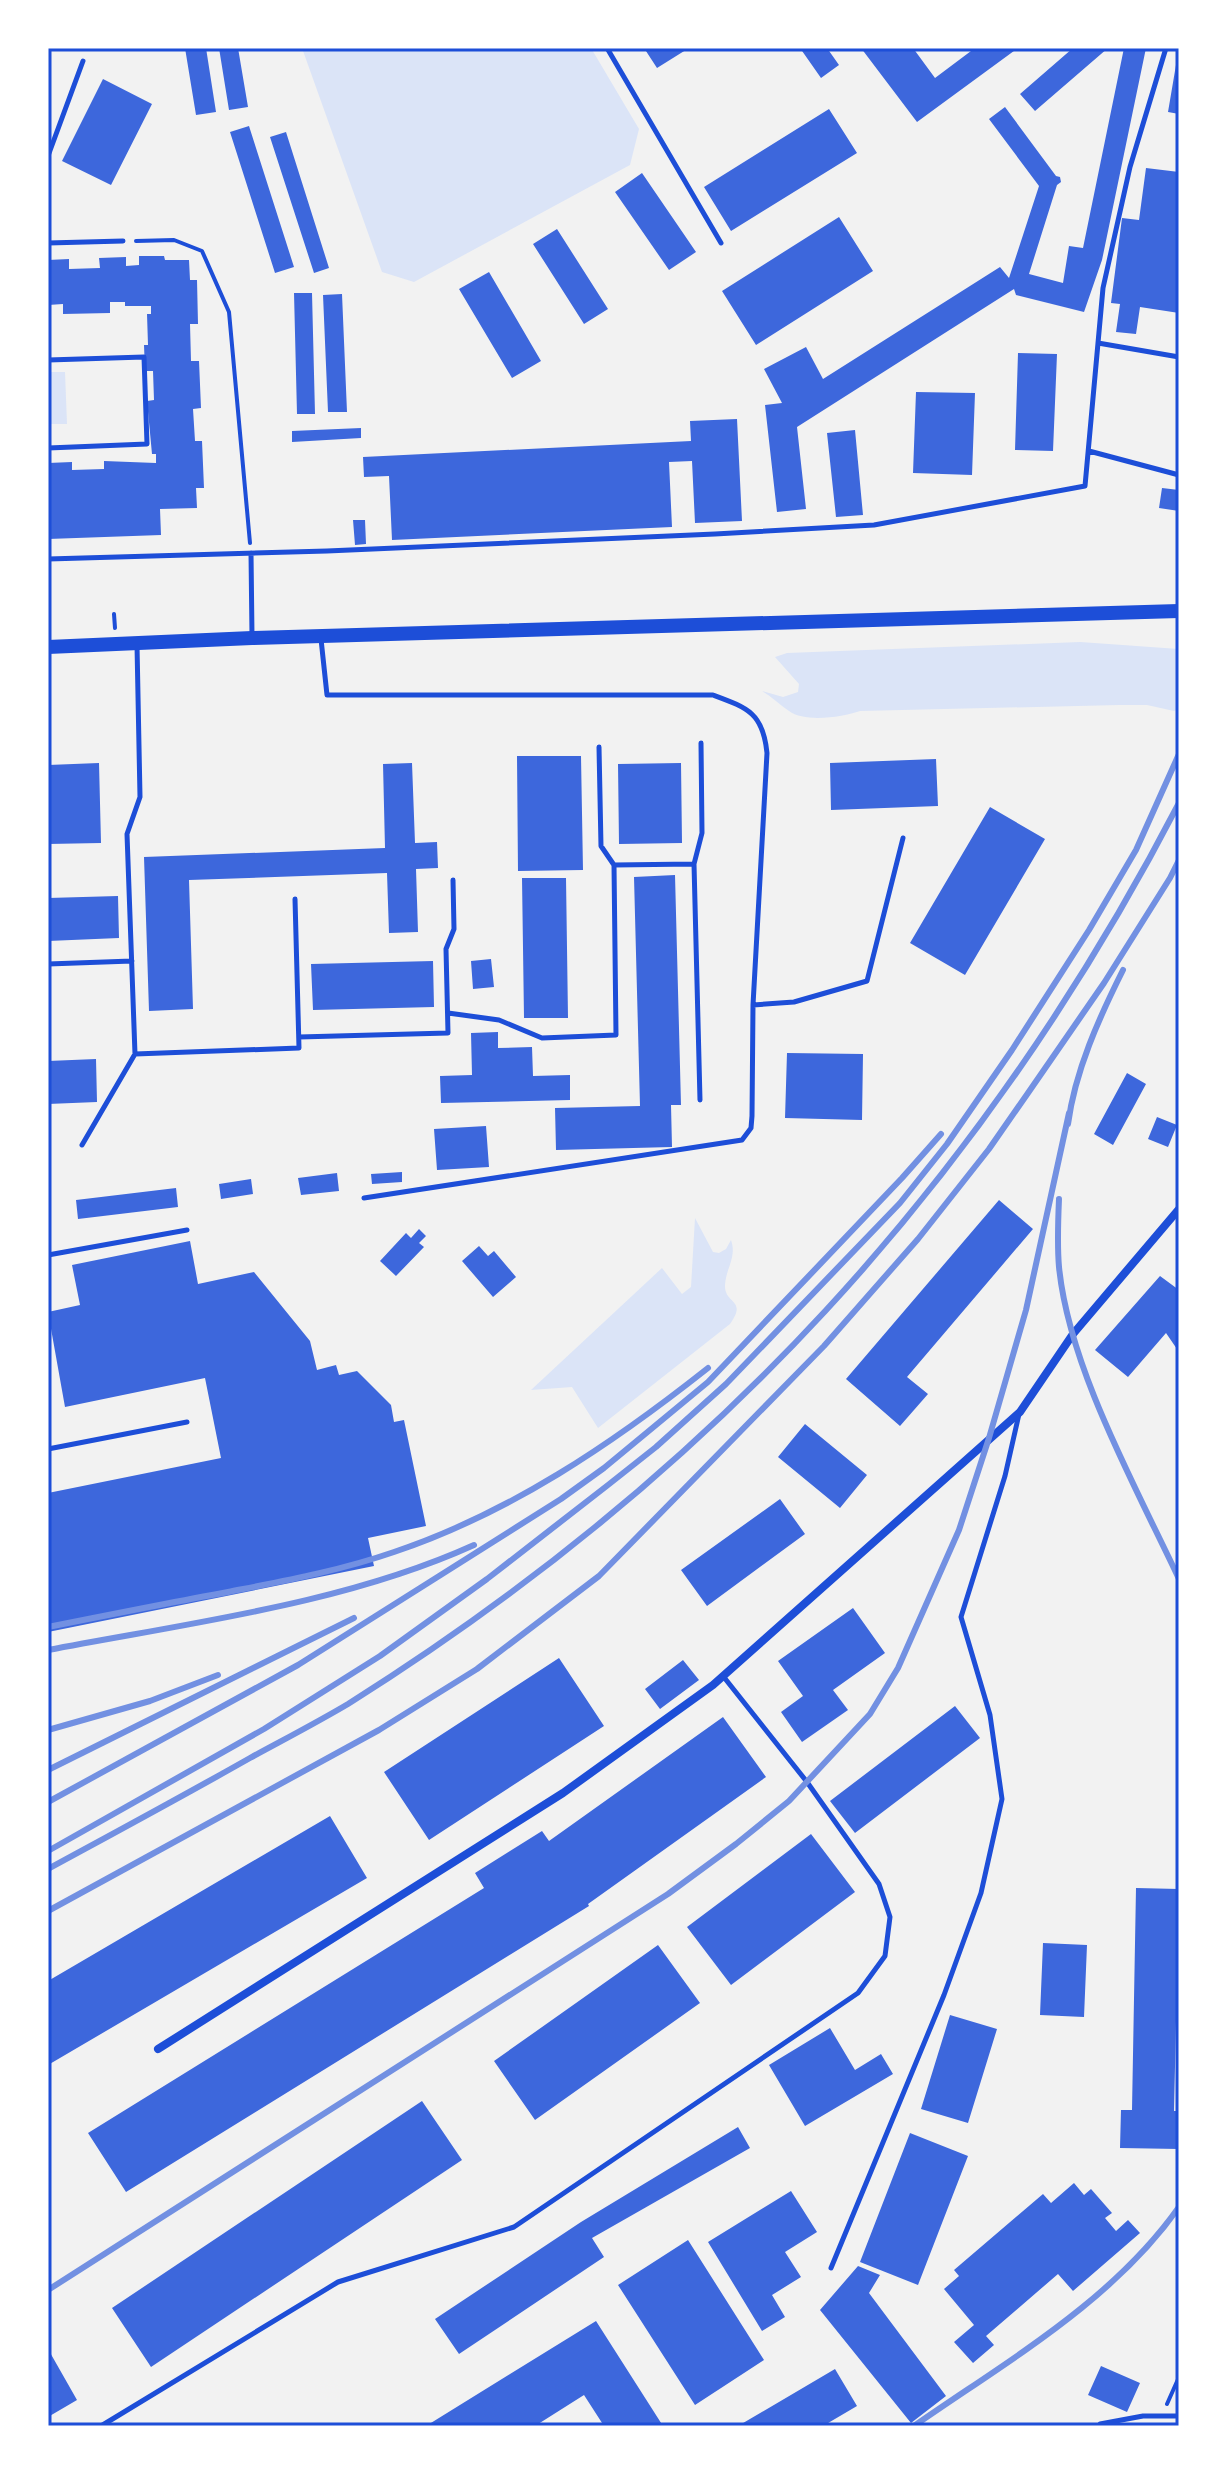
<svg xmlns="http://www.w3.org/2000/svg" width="1227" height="2474" viewBox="0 0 1227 2474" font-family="'DM Sans',sans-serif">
<rect width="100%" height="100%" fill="#f2f2f2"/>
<path fill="#dbe4f7" d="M302,48H591L639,129L630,165L414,282L382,272Z
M48,372H65L67,424H48Z
M1080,642L1179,649V709L1174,711L1147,705H1119L860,711C843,717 805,723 789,711C780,705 772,697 762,691L783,697L798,692L799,684L775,657L787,653Z
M695,1218L713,1252L719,1253L726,1249L731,1240C737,1257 726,1268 725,1285C724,1304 748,1299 730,1324L598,1428L572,1387L531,1390L662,1268L682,1294L691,1287Z"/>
<path fill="#3d67dc" d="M185,48H206L216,112L196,115Z
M219,48H238L248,107L229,110Z
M644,48H689L657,68Z
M800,48H827L839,65L821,78Z
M861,48H913L935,78L975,48H1018L917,122Z
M1073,48H1108L1035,111L1020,94Z
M1124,48H1146L1102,260L1084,312L1016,295L1014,289L797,427L806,509L777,512L765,405L782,403L764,369L806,347L823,379L1000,267L1009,278L1039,186L989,119L1005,107L1056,176L1060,177L1061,182L1057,185L1029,274L1063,283L1069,246L1083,248Z
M1177,59H1179V114L1168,112Z
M103,79L152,104L111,185L62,161Z
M829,109L857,153L731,231L704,187Z
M249,126L294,267L275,273L230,132Z
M286,132L329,268L314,273L270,137Z
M1146,168L1179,172V313L1140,307L1136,334L1116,332L1120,304L1111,303L1122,218L1139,220Z
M642,173L696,252L669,270L615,192Z
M839,217L873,271L756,345L722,291Z
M557,229L608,309L584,324L533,244Z
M139,256H164L165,260H189L190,280H197L198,324H190L191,361H199L201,408L193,409L195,441H202L204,488H196L197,508L160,509L161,535L48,539V463L72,462V470L104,469V461L156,463V454H152L147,401L154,400L153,371H145L144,345H148L147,314H151V306H125V302H110V313L63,314V304L48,305V260L69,259V269L100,268L99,258L126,257V266L139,265Z
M489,272L541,361L512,378L459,289Z
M294,293H312L315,414H297Z
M342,294L347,412H328L323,295Z
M1018,353L1057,354L1053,451L1015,450Z
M916,392L975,393L972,475L913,473Z
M737,419L742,521L695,523L692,461L669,462L672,527L392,540L389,476L364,477L363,457L691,441L690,421Z
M361,428V438L292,442V431Z
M855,430L863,515L836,517L827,433Z
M1162,488L1179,490V511L1159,508Z
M353,520H365L366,544L355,545Z
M517,756H581L583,870L518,871Z
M936,759L938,806L831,810L830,763Z
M99,763L101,843L48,844V765Z
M412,763L415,843L437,842L438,868L416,869L418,932L389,933L387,873L189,880L193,1009L149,1011L144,857L385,848L383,764Z
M681,763L682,843L619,844L618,764Z
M990,807L1045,839L965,975L910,943Z
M675,875L681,1105H671L672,1147L556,1150L555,1108L640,1106L634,877Z
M522,878H566L568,1018H524Z
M118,896L119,938L48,941V898Z
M491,959L494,987L473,989L471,961Z
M433,961L434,1007L313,1010L311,964Z
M498,1032V1048L532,1047L533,1076L570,1075V1100L441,1103L440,1076L472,1075L471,1033Z
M787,1053L863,1054L862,1120L785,1118Z
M96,1059L97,1102L48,1104V1061Z
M1127,1073L1146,1084L1113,1145L1094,1134Z
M1157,1117L1177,1125L1168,1147L1148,1139Z
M486,1126L489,1167L437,1170L434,1129Z
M402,1172V1182L372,1184L371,1174Z
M337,1173L339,1191L301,1195L298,1178Z
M251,1179L253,1194L221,1199L219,1184Z
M176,1188L178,1207L78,1219L76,1200Z
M999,1200L1033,1229L907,1377L928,1394L900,1426L846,1379Z
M419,1229L426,1236L419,1243L424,1247L396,1276L380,1261L406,1233L411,1238Z
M190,1241L198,1284L254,1272L310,1341L317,1370L336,1365L339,1375L357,1371L391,1405L394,1422L404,1420L426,1526L368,1538L374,1566L48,1632V1493L221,1458L205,1378L65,1407L48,1312L80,1305L72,1265Z
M479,1246L488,1256L494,1251L516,1277L493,1297L462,1261Z
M1160,1276L1179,1290V1352L1166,1333L1128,1377L1095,1350Z
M805,1424L867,1475L840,1508L778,1457Z
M780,1499L805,1534L707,1606L681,1570Z
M853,1608L885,1653L833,1690L848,1710L802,1742L781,1712L803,1696L778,1661Z
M559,1658L604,1726L429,1840L384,1772Z
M683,1660L699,1680L660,1709L645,1689Z
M955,1706L980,1738L855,1833L830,1801Z
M723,1717L766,1777L588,1904L589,1906L126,2192L88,2133L484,1888L475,1873L542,1831L549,1841Z
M330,1816L367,1878L48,2065V1981Z
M811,1834L855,1892L731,1985L687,1927Z
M1136,1888L1179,1889L1174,2111H1179V2149L1120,2148L1121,2110H1132Z
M1043,1943L1087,1945L1084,2017L1040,2015Z
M658,1945L700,2003L535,2120L494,2061Z
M950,2015L997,2029L968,2123L921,2109Z
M830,2028L855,2070L881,2054L893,2074L805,2126L769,2065Z
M422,2101L462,2160L151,2367L112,2308Z
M738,2127L750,2148L592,2238L604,2257L459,2354L435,2319L581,2222Z
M910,2133L968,2156L918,2285L860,2262Z
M1074,2183L1084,2195L1091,2189L1112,2213L1105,2218L1116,2231L1128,2220L1140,2233L1073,2291L1058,2274L986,2336L994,2345L973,2363L954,2342L974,2325L944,2289L959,2276L954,2270L1043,2194L1051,2203Z
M791,2191L817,2232L785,2252L801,2277L772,2295L785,2317L762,2331L708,2242Z
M688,2240L764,2360L695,2405L618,2285Z
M858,2266L880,2275L869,2293L946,2396L911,2423L820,2310Z
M596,2321L663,2426H604L584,2395L535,2426H426Z
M48,2349L77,2400L48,2417Z
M1101,2366L1140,2383L1127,2412L1088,2395Z
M835,2369L857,2406L823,2426H738Z"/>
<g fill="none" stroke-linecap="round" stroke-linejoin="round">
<path stroke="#1d4ed8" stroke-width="4" d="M136,241L174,240L202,251L229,312L250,543
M114,614L115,628
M1167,2404L1179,2377"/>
<path stroke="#1d4ed8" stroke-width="5" d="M607,48L721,243
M48,156L83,61
M48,243L123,241
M1098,343L1179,357
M48,360L144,357L147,444L48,448
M1089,451L1179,475
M251,553L252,636
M48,559L327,551L715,534L874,525L1085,486L1103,288L1130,167L1166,48
M321,639L327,695H713C748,708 763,713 767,753L753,1005L752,1116L751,1128L742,1140L364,1198
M694,864L702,833L701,743
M614,865L694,864L700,1100
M48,964L132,961
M753,1005L794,1002L867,981L903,838
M448,1013L499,1020L542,1038L616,1035L614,865L601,846L599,747
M299,1037L448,1033L446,949L454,929L453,880
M135,1054L299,1048L295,899
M82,1145L135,1054L127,834L140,797L137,645
M48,1255L187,1230
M48,1449L187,1422
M831,2268L944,1995L981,1893L1002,1799L990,1715L961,1617L1005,1476L1019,1414
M101,2426L338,2282L514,2227L858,1993L885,1956L890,1917L879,1884L807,1782L723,1676
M1099,2426L1100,2424L1143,2416H1179"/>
<path stroke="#1d4ed8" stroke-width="8" d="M158,2049L563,1793L713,1685L1020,1412L1073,1334L1179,1209"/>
<path stroke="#1d4ed8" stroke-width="14" d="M48,647L252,638L1179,611"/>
<path stroke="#7290e2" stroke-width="6" d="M1068,1124C1075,1071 1099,1018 1123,970
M1059,1199C1058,1222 1057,1244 1059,1267C1069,1368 1136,1487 1179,1579
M48,1627C108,1615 168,1603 228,1592C284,1581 339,1571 394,1552C510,1513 612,1444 708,1368
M48,1650C188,1623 344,1604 474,1545
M48,1730L150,1701L218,1675
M48,1770L354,1618
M48,1802L298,1665L561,1499L604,1468L708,1382L902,1178L941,1134
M48,1851L264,1729L380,1656L487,1579L608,1485L656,1447L726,1384L900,1203L947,1144L1012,1050L1089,930L1136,850L1179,754
M48,1869C116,1832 183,1796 250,1758C283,1740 316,1723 348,1704C711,1476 982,1183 1179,803
M48,1911L379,1730L477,1669L599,1576L824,1346L918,1239L989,1149L1028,1093L1104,983L1170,878L1179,860
M48,2290L668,1894L736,1844L789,1801L870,1714L898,1668L959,1530L989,1438L1026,1310L1069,1113
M914,2426C1007,2361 1112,2302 1179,2207"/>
</g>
<rect width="1227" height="2474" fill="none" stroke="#ffffff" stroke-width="100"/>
<rect x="50" y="50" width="1127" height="2374" fill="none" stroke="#1d4ed8" stroke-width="3"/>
</svg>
